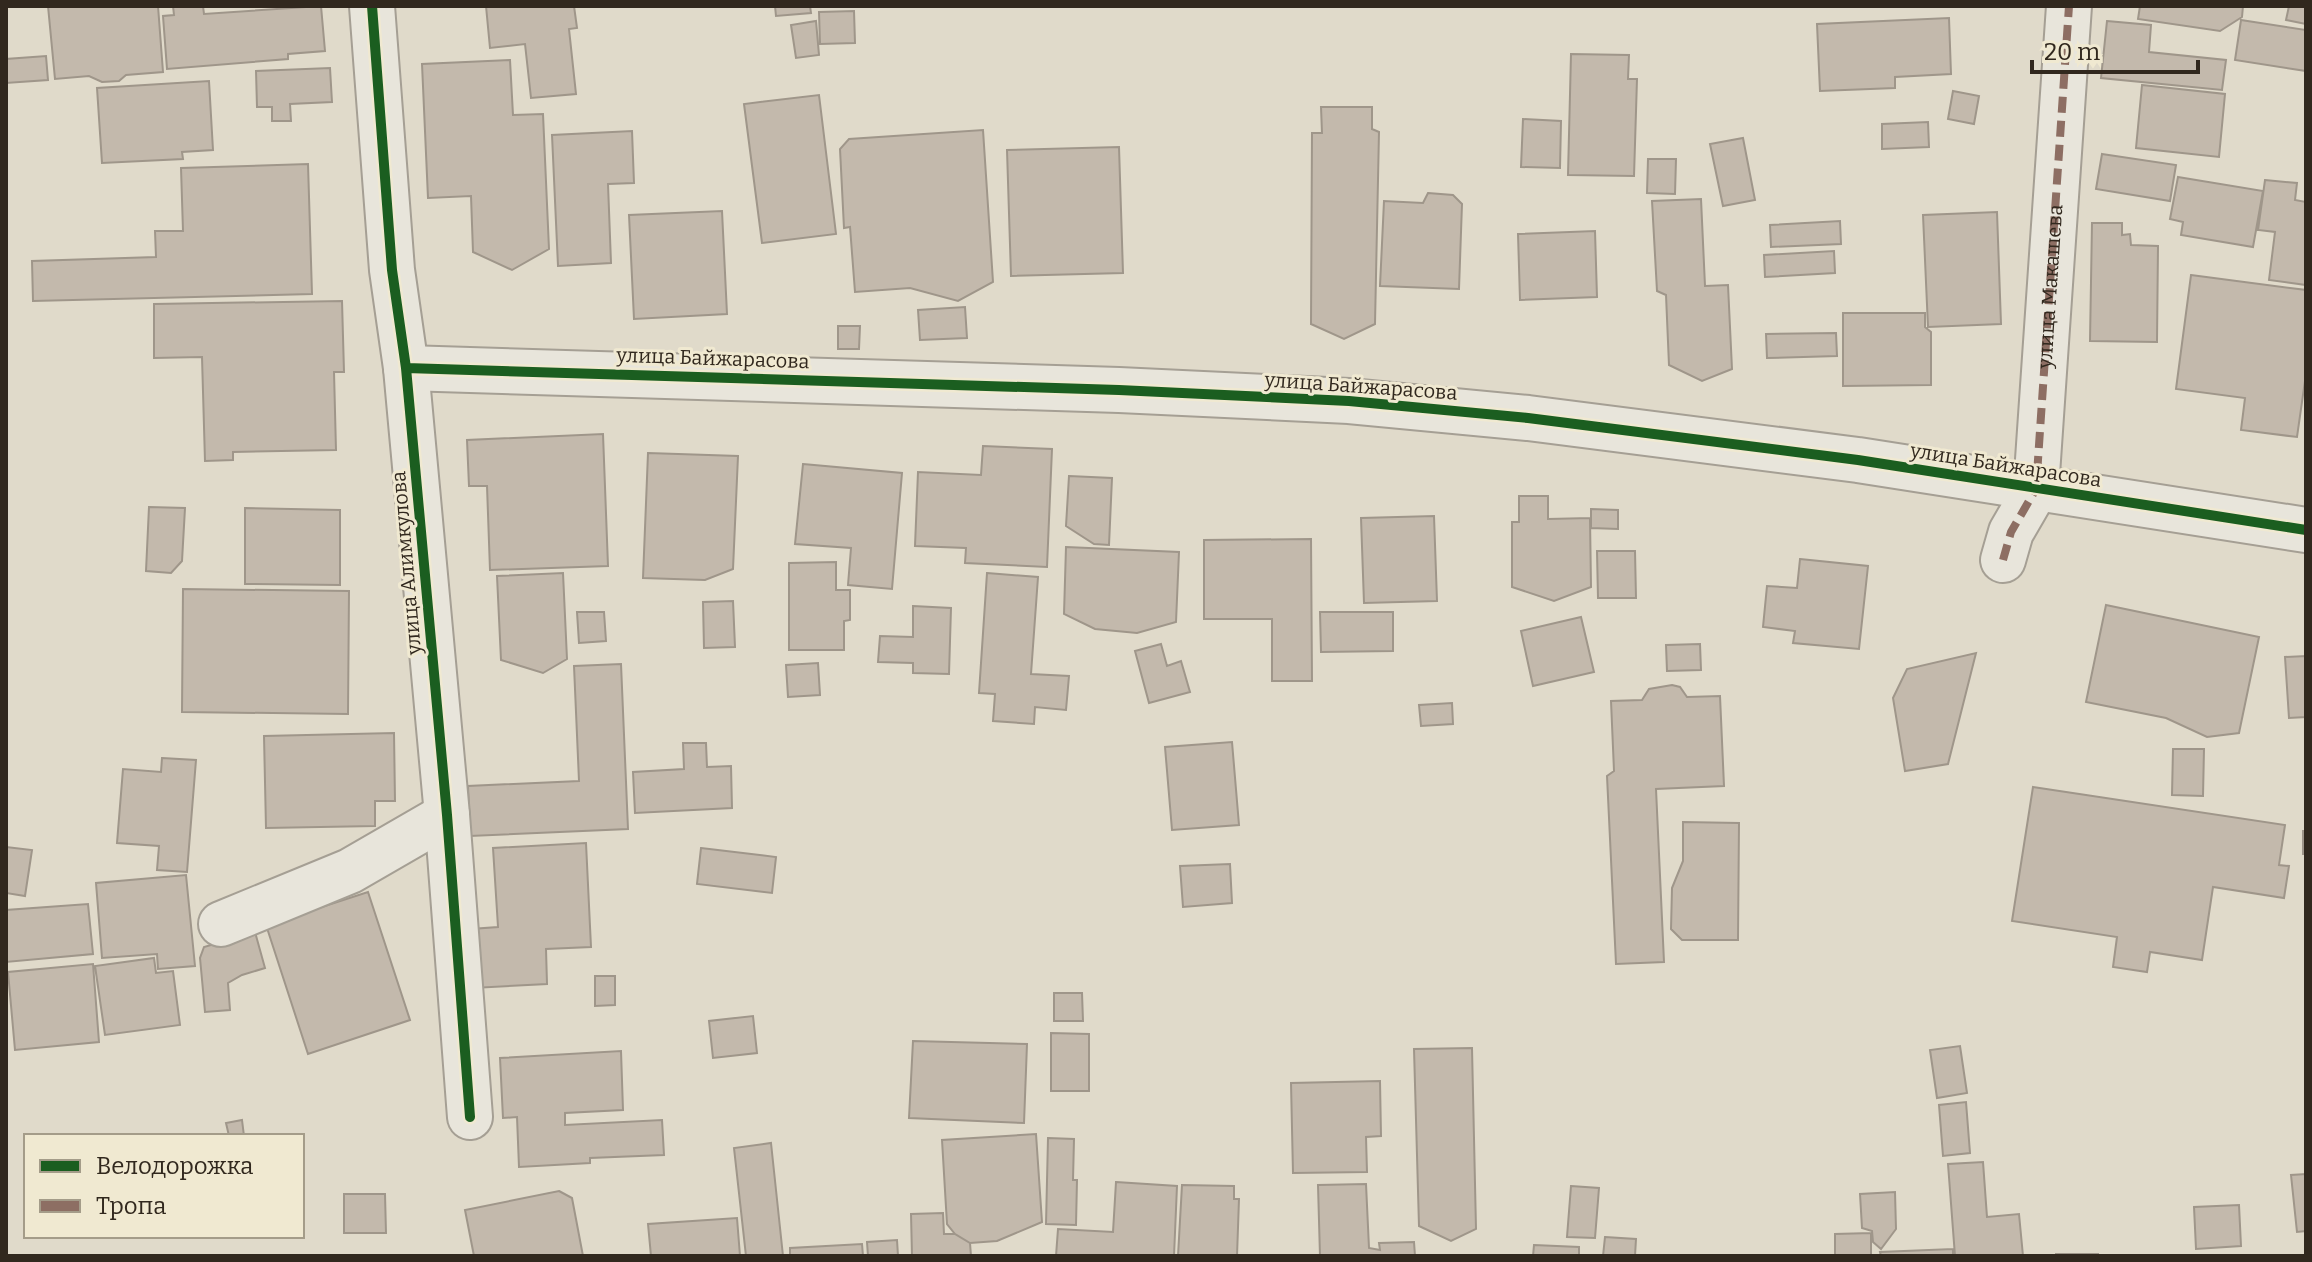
<svg xmlns="http://www.w3.org/2000/svg" width="2312" height="1262" viewBox="0 0 2312 1262" font-family="Bitter,serif">
<rect width="100%" height="100%" fill="#e0daca"/>
<path fill="#c3b9ac" stroke="#9f968a" stroke-width="2" d="M48,6H158L163,72L126,75L119,81L102,82L89,76L55,79Z
M173,6H203L204,14L321,6L325,51L288,54V59L167,69L163,16L174,15Z
M486,6H574L577,28L569,29L576,94L531,98L525,44L490,48Z
M775,6H810L811,13L776,16Z
M2140,6L2156,7L2243,6L2242,17L2220,31L2138,19Z
M2289,6H2306V24L2286,20Z
M854,11L855,43L820,44L819,12Z
M1949,18L1951,74L1895,77V88L1820,91L1817,24Z
M2241,20L2306,30V71L2235,60Z
M816,21L819,55L796,58L791,25Z
M2107,21L2151,25L2149,52L2226,60L2222,90L2101,78Z
M1571,54L1629,55L1628,79H1637L1634,176L1568,175Z
M46,56L48,80L6,83V59Z
M510,60L513,115L543,114L549,249L512,270L473,252L471,196L428,198L422,64Z
M330,68L332,102L290,104L291,121H272V107H257L256,71Z
M209,81L213,150L182,152L183,159L102,163L97,88Z
M2142,85L2225,94L2219,157L2136,148Z
M1953,91L1979,96L1974,124L1948,119Z
M819,95L836,234L762,243L744,104Z
M1321,107H1372V129L1379,132L1375,324L1344,339L1311,324L1312,133H1322Z
M1523,119L1561,121L1560,168L1521,167Z
M1928,122L1929,147L1882,149V124Z
M983,130L993,282L958,301L910,288L855,292L850,227L844,228L840,149L849,139Z
M632,131L634,183L608,184L611,263L558,266L552,135Z
M1743,138L1755,200L1723,206L1710,144Z
M1119,147L1123,273L1011,276L1007,150Z
M2102,154L2176,165L2170,201L2096,189Z
M1648,159H1676L1675,194L1647,193Z
M308,164L312,294L33,301L32,261L156,257L155,231H183L181,168Z
M2178,177L2263,191L2253,247L2181,235L2183,222L2170,219Z
M2265,180L2297,183L2295,200L2306,202V285L2269,280L2275,232L2258,230Z
M1428,193L1453,195L1462,204L1459,289L1380,286L1384,201L1423,203Z
M1701,199L1705,286L1728,285L1732,369L1702,381L1669,365L1666,295L1657,291L1652,201Z
M722,211L727,314L634,319L629,215Z
M1997,212L2001,324L1928,327L1923,215Z
M1840,221L1841,244L1771,247L1770,225Z
M2092,223H2122V235L2130,234L2131,245L2158,246L2157,342L2090,341Z
M1595,231L1597,297L1520,300L1518,234Z
M1834,251L1835,273L1765,277L1764,255Z
M2191,275L2306,290V374L2297,437L2241,430L2245,398L2176,389Z
M342,301L344,372H334L336,450L233,452V460L205,461L202,357L154,358V304Z
M965,307L967,338L920,340L918,310Z
M1843,313H1925V327L1931,332V385L1843,386Z
M838,326H860L859,349H838Z
M1836,333L1837,356L1767,358L1766,334Z
M603,434L608,566L490,570L487,486H469L467,440Z
M983,446L1052,449L1047,567L965,563L966,548L915,546L918,472L981,475Z
M648,453L738,456L733,569L705,580L643,578Z
M803,464L902,473L892,589L848,585L851,548L795,544Z
M1069,476L1112,478L1109,545L1094,544L1066,526Z
M1519,496H1548V519L1590,518L1591,587L1554,601L1512,587V522H1519Z
M149,507L185,508L182,561L171,573L146,571Z
M245,508L340,510V585L245,584Z
M1591,509L1618,510V529L1591,528Z
M1434,516L1437,601L1364,603L1361,518Z
M1311,539L1312,681H1272V619H1204V540Z
M1066,547L1179,552L1176,622L1137,633L1095,629L1064,614Z
M1597,551H1635L1636,598H1598Z
M1800,559L1868,566L1859,649L1793,643L1795,631L1763,627L1767,586L1797,588Z
M836,562V590H850V620L844,621V650H789V563Z
M563,573L567,659L543,673L501,660L497,576Z
M987,573L1038,577L1031,674L1069,676L1066,710L1035,707L1034,724L993,721L995,694L979,693Z
M183,589L349,591L348,714L182,712Z
M733,601L735,647L704,648L703,602Z
M2106,605L2259,637L2239,733L2207,737L2166,718L2086,702Z
M913,606L951,608L949,674L913,673V663L878,662L880,636L913,637Z
M577,612H604L606,641L579,643Z
M1320,612H1393V651L1321,652Z
M1581,617L1594,672L1533,686L1521,631Z
M1161,644L1167,666L1181,661L1190,692L1149,703L1135,651Z
M1700,644L1701,670L1667,671L1666,645Z
M1976,653L1948,764L1905,771L1893,698L1907,669Z
M2306,656V717L2289,718L2285,657Z
M818,663L820,695L788,697L786,665Z
M621,664L628,829L470,836L468,786L579,781L574,666Z
M1672,685L1680,687L1687,697L1720,696L1724,786L1656,789L1664,962L1616,964L1607,776L1614,771L1611,701L1642,700L1649,689Z
M1452,703L1453,724L1421,726L1419,705Z
M394,733L395,801H375V826L266,828L264,736Z
M1232,742L1239,825L1172,830L1165,747Z
M683,743H706L707,767L731,766L732,808L635,813L633,772L684,769Z
M2173,749H2204L2203,796L2172,795Z
M162,758L196,760L187,872L157,870L159,846L117,843L123,769L161,772Z
M2033,787L2285,825L2279,865L2289,866L2284,898L2213,887L2202,960L2150,952L2147,972L2113,967L2117,937L2012,921Z
M1683,822L1739,823L1738,940H1682L1671,929L1672,888L1683,861Z
M2303,831H2306V854H2303Z
M586,843L591,947L546,949L547,984L473,988L471,929L498,927L493,848Z
M6,847L32,850L25,896L6,893Z
M701,848L776,857L772,893L697,884Z
M1230,864L1232,903L1183,907L1180,866Z
M186,875L195,966L158,969L157,954L102,958L96,883Z
M368,892L410,1020L308,1054L266,925Z
M88,904L93,954L6,962V910Z
M255,932L265,968L242,975L228,983L230,1010L205,1012L200,958L204,947Z
M154,958L156,973L173,971L180,1025L105,1035L95,966Z
M93,964L99,1042L15,1050L8,972Z
M595,976H615V1005L595,1006Z
M1054,993H1082L1083,1021H1054Z
M753,1016L757,1053L713,1058L709,1021Z
M1051,1033L1089,1034V1091H1051Z
M913,1041L1027,1044L1024,1123L909,1118Z
M1960,1046L1967,1093L1937,1098L1930,1050Z
M1472,1048L1476,1229L1451,1241L1419,1226L1414,1049Z
M621,1051L623,1110L565,1113V1125L662,1120L664,1155L590,1158V1163L519,1167L517,1117L503,1118L500,1058Z
M1380,1081L1381,1136L1366,1137L1367,1172L1293,1173L1291,1083Z
M1966,1102L1970,1153L1943,1156L1939,1105Z
M242,1120L244,1136H229L226,1123Z
M1036,1134L1042,1222L997,1241L970,1243L955,1234L947,1224L942,1140Z
M1048,1138L1074,1139L1073,1180H1077L1076,1225L1046,1224Z
M771,1143L783,1256H746L734,1148Z
M1983,1162L1987,1217L2019,1214L2023,1256H1955L1948,1164Z
M2306,1174V1231L2297,1232L2291,1175Z
M1116,1182L1177,1186L1174,1256H1056L1058,1229L1113,1232Z
M1366,1184L1369,1248L1380,1250L1379,1243L1414,1242L1415,1256H1320L1318,1185Z
M1182,1185L1234,1186V1199H1239L1237,1256H1178Z
M1571,1186L1599,1188L1595,1238L1567,1237Z
M559,1191L572,1198L583,1256H474L465,1210Z
M1895,1192L1896,1229L1881,1249L1873,1242L1872,1231L1862,1228L1860,1194Z
M344,1194H385L386,1233H344Z
M2239,1205L2241,1246L2196,1249L2194,1207Z
M943,1213L944,1234H955L970,1243L971,1256H912L911,1214Z
M737,1218L740,1256H651L648,1224Z
M1871,1233V1256H1835V1234Z
M1605,1237L1636,1239L1635,1256H1603Z
M897,1240L898,1256H868L867,1242Z
M862,1244L863,1256H790V1248Z
M1534,1245L1579,1247V1256H1533Z
M1953,1249V1256H1881L1880,1252Z
M2056,1254H2098V1256H2056Z"/>
<g fill="none" stroke-linecap="round" stroke-linejoin="round">
<g stroke="#a59f94" stroke-width="48">
<g id="minor">
<path d="M372,6L392,270L406,368L447,815L470,1117"/>
<path d="M406,368L1119,390L1349,401L1528,418L1858,460L2306,530"/>
<path id="s1" d="M2003,560L2011,532L2036,489L2069,6"/>
<path d="M221,924L350,871L447,815"/>
</g>
</g>
<use href="#minor" stroke="#e8e5db" stroke-width="44"/>
<path stroke="#8d6e63" stroke-width="8" stroke-dasharray="16 8" stroke-linecap="butt" d="M2003,560L2011,532L2036,489L2069,6"/>
<g stroke="#f0e9d1" stroke-width="15">
<path id="cycleway" d="M372,6L392,270L406,368L447,815L470,1117
M406,368L1119,390L1349,401L1528,418L1858,460L2306,530"/>
</g>
<use href="#cycleway" stroke="#1b5e20" stroke-width="10"/>
</g>
<g text-anchor="middle" stroke-width="6" stroke-linejoin="round" paint-order="stroke">
<g font-size="20" fill="#31281e" stroke="#f0e9d1">
<text dy="7" stroke="none"><textPath href="#s1" startOffset="282">улица Макашева</textPath></text>
<text transform="translate(713 358) rotate(2)" y="7">улица Байжарасова</text>
<text transform="translate(1361 386) rotate(4)" y="7">улица Байжарасова</text>
<text transform="translate(2006 465) rotate(9)" y="7">улица Байжарасова</text>
<text transform="translate(406 563) rotate(-95)" y="7">улица Алимкулова</text>
</g>
</g>
<rect width="2312" height="1262" fill="none" stroke="#31281e" stroke-width="16"/>
<rect x="24" y="1134" width="280" height="104" fill="#f0e9d1" stroke="#a49c89" stroke-width="2"/>
<rect x="40" y="1160" width="40" height="12" fill="#1b5e20" stroke="#a49c89" stroke-width="2"/>
<text x="96" y="1174" font-size="24" fill="#31281e">Велодорожка</text>
<rect x="40" y="1200" width="40" height="12" fill="#8d6e63" stroke="#a49c89" stroke-width="2"/>
<text x="96" y="1214" font-size="24" fill="#31281e">Тропа</text>
<path d="M2032 60v12h166v-12" fill="none" stroke="#31281e" stroke-width="4"/>
<text x="2044" y="60" font-size="24" fill="#31281e" stroke="#f0e9d1" stroke-width="6" paint-order="stroke">20 m</text>
</svg>
